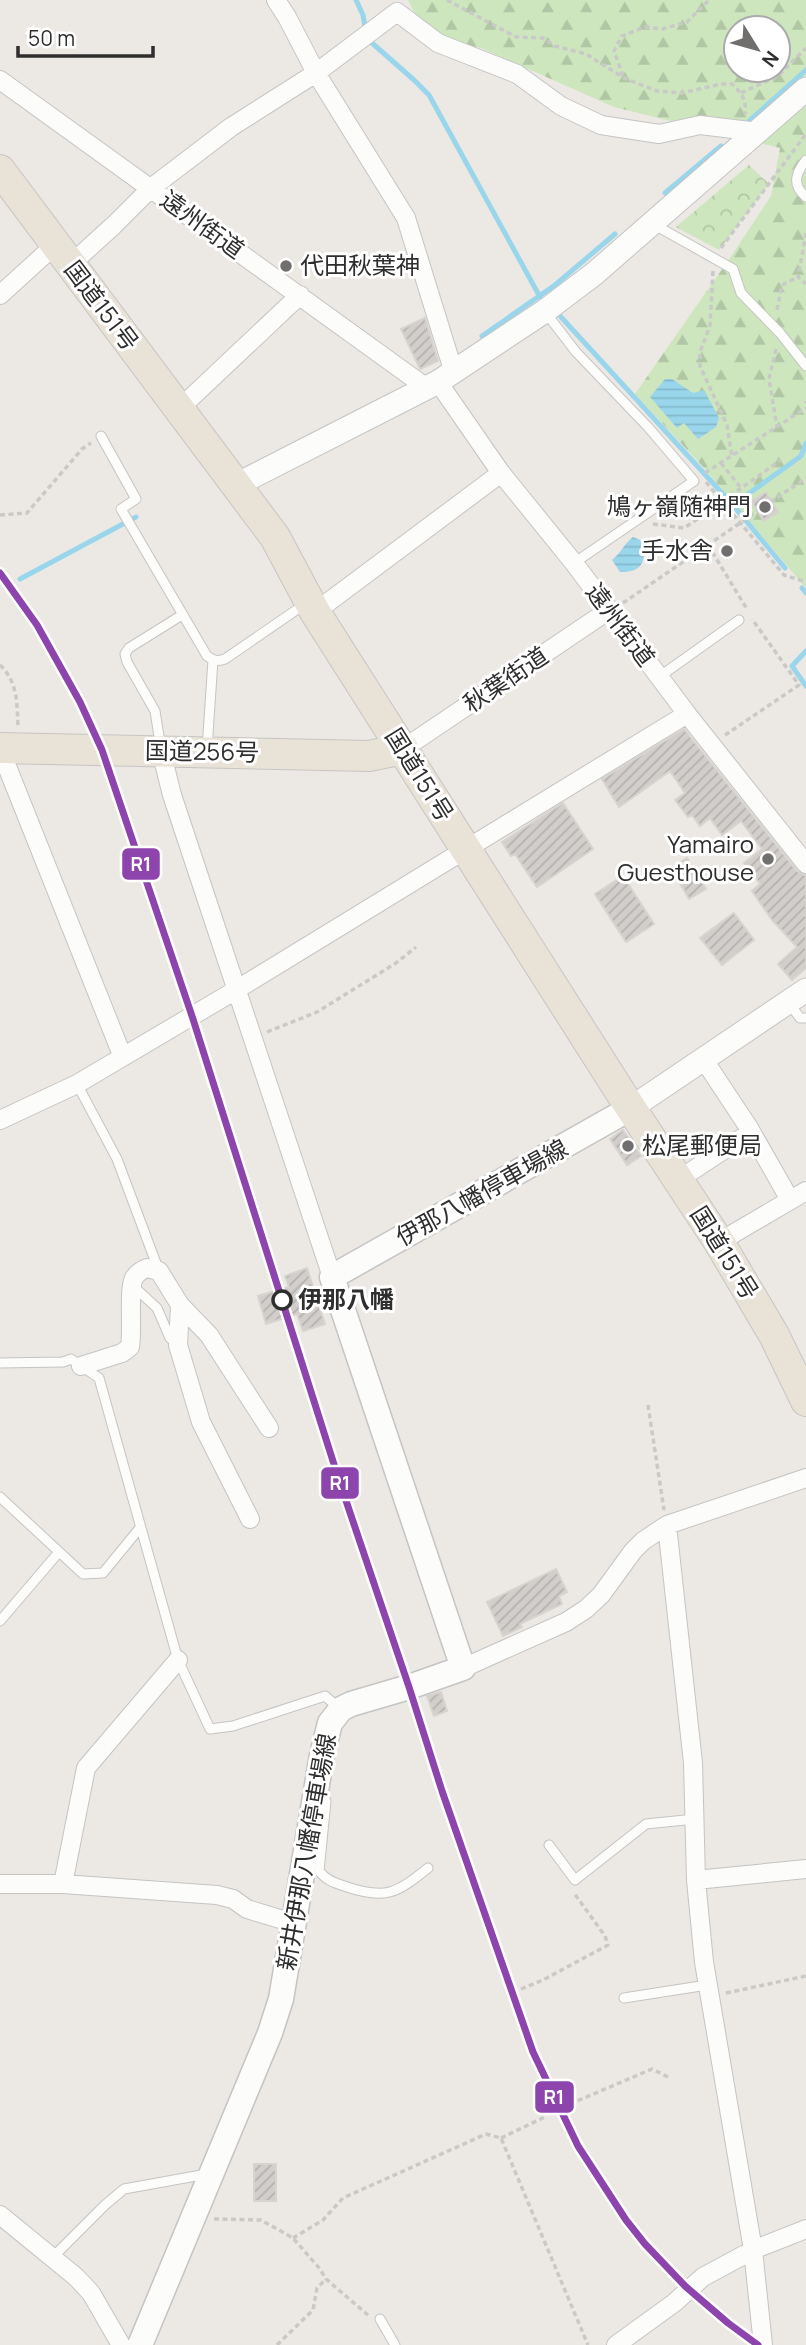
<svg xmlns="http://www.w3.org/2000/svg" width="806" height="2345" viewBox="0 0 806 2345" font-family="Manrope,'Noto Sans JP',sans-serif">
<defs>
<pattern id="forest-firs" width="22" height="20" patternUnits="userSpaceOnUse" patternTransform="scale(1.75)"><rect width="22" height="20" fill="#cee6be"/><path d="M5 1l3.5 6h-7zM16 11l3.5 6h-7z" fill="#b1c6a4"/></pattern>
<pattern id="park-crowns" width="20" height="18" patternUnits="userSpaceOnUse" patternTransform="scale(1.75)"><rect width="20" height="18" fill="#cee6be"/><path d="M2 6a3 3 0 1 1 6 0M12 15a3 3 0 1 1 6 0" fill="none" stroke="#b1c6a4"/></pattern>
<pattern id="water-rules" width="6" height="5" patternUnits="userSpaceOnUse" patternTransform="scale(1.75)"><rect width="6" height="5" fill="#99d6ec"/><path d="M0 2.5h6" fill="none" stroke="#84b8cb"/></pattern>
<pattern id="building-hatch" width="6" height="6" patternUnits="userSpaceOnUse" patternTransform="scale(1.75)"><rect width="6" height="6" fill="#d1cecb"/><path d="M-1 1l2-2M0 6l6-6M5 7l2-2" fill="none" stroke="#b4b1af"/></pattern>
</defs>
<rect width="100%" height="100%" fill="#ece8e4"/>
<path fill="url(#forest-firs)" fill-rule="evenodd" d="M408,0H806V588L704,468L635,394L732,255L771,196L780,148L614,107L481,48L440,38L414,12ZM736,28H778V70H736Z"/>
<path fill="url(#park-crowns)" d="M749,165L769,184L719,250L676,227Z"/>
<path fill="url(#water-rules)" d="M665,379H672L693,393L704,390L719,418L716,427L698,439L684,423L677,428L650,397Z
M633,537L645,542C644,562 644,572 620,572L612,560C621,553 624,544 633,537Z"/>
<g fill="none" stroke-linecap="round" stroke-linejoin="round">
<path stroke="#99d6ec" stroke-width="5" d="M356,0L363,15L365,27
M372,43L414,80L429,95L540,297
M749,121L806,70
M665,193L721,146
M561,317L733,505L785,568
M482,336L555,285L615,234
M733,505L801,456L806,443
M20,579L136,517
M802,588L806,593
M806,651L792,666L806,686"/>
</g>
<path fill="url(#building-hatch)" stroke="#d7d4d0" stroke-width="2" d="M425,318L438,361L420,369L401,329Z
M766,492L778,512L764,521L751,501Z
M684,729L797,871L806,876V968L792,980L778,964L797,947L772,920L752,891L760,884L744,863L762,849L741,821L722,835L710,818L700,826L692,815L688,817L675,800L685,793L670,771L619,807L602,779Z
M563,803L593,849L537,887L515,854L511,856L502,842Z
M687,858L706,889L689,899L671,868Z
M623,876L654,924L626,942L595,894Z
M734,913L754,940L722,965L700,938Z
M623,1130L641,1156L627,1165L610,1139Z
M307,1268L325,1324L303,1331L297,1314L266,1324L258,1296L289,1287L285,1276Z
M556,1569L567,1592L559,1596L562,1604L520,1624L522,1627L503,1636L487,1602Z
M441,1692L447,1711L434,1716L427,1696Z
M254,2164H276V2201H254Z"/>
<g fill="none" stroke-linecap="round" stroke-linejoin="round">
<g stroke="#c5c4c5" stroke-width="11">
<path id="service" d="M806,160C795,174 792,185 806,197
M653,224L733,269L741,293L780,333L806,366
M546,313L576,352L648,427L694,481L574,563
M101,436L136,499L121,509L207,656C213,660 217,662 225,659L305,604
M659,677L739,620
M161,749L155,711L127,662L125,654L129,648L182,615
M207,749L213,660
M789,1003L800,1018H806
M77,1084L117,1159L159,1271
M132,1285L157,1308L170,1338L177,1344
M0,1363L63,1362L71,1359L99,1378L178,1660L210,1729L233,1726L325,1696L340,1709
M0,1497L83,1574L103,1573L139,1529
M0,1621L59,1552
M326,1801L319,1871C327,1881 335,1883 347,1887C386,1900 397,1893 428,1868
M549,1845L575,1880L646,1824L695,1819
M624,1998L707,1985
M52,2258L105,2205L124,2189L207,2174
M380,2319L395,2345"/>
</g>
<g stroke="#c5c4c5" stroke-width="20">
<path id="minor" d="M276,0L287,17L316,73L406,218L454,373
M0,80L427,388
M70,265L113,226L151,188L231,127L316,73L397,12L438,43L517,74L561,106L601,125L659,134L700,125L758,132
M0,295L55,245
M438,382L501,473L574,563L687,714L806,864
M178,410L300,295
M315,612L501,473
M0,749L122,1055
M403,749L609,610
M161,751L172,795L332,1277
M704,1060L749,1128L790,1200
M0,1120L77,1084L236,990L687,714
M678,1180L751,1132
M719,1242L806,1191
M180,1305L178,1345L201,1422L250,1519
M81,1366L122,1353L130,1347C133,1330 128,1290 134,1278C137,1273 142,1270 147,1268L159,1271L180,1305L209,1335L269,1428
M667,1525L693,1763L696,1880L704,1962L753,2250L763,2345
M463,1668L566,1622L586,1609L601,1595L633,1551L643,1541L667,1525L806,1478
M696,1880L806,1869
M0,1884H63L217,1895L233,1899L247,1909L293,1923
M63,1884L86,1768L178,1660
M0,2215L76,2277L91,2293L121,2345
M616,2345L674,2303L703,2277L753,2250L806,2229"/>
</g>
<g stroke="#c5c4c5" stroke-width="25">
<path id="tertiary" d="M236,485L438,382L545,311L594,274L806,89
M631,1108L806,990"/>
</g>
<g stroke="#c5c4c5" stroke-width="27">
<path id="secondary" d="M140,2345L270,2033L281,1999L322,1755L330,1723L341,1709L351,1704L409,1687L463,1668L332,1277L631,1108"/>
</g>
<g stroke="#c6c5c4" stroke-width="32">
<path id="trunk" d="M0,170L275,537L315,612L619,1090L719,1242L774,1335L806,1401
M0,748L369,756L403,749"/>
</g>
<path stroke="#c9c9c8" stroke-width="3.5" stroke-dasharray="5 3.5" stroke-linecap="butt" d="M447,0L516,37L543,38L555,46L586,54L624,78L657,91L682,93L721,84H732C742,93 747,101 745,114
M623,76L614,51L622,36L645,27L662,29L687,22L709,0
M741,93L778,76L806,48
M806,233L798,277L806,284
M721,248L806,134
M713,271L710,326L700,352V366L727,425L732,456
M777,310L782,285L798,277
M776,349L769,379L777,427
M806,401V403
M721,463L741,488
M705,473L806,408
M706,482L784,575L806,582
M723,501L781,460
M0,515L27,513L82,449L91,443
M653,524L684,528L705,514
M708,545L747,609
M623,603L806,478
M0,665C18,682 17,704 18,727
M725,735L799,685L752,619
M267,1032L317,1012L396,963L416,947
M648,1405L664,1510
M521,1989L543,1980L608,1945L605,1936L574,1893
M726,1993L806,1976
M570,2104L652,2069L668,2077
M501,2138L547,2116
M214,2219L261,2220L293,2238L320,2269L326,2279L368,2315
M293,2238L323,2220L343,2198L486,2134L501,2138L588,2345
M277,2345L313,2310L317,2288L326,2279"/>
<use href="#service" stroke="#fcfcfb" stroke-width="9"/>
<use href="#minor" stroke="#fcfcfb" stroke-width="18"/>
<use href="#tertiary" stroke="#fcfcfb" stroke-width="23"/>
<use href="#secondary" stroke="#fcfcfb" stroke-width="24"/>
<use href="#trunk" stroke="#e9e2d6" stroke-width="30"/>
<g stroke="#fff" stroke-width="12">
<path id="rail-1" d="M0,573L37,625L80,702L102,750L192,1016L338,1477L409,1687L442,1791L533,2052L578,2146L626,2220L645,2244L685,2286L728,2323L758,2345"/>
</g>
<use href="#rail-1" stroke="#8e44ad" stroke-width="7"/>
</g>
<g fill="#706f6e" stroke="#fff" stroke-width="2.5">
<circle cx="286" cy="266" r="7"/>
<circle cx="765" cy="507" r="7"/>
<circle cx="727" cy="551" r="7"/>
<circle cx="768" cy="859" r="7"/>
<circle cx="628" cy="1146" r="7"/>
</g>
<circle fill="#fff" stroke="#2e2e2e" stroke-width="3.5" cx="282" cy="1300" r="9"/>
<g text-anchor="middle" stroke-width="6" stroke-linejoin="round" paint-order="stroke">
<g font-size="24" fill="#2e2e2e" stroke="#fff">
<text transform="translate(202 225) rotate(36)" y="8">遠州街道</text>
<text transform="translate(101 306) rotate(53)" y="8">国道151号</text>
<text transform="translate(620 625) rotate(53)" y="8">遠州街道</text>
<text transform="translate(506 680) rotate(-34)" y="8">秋葉街道</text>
<text transform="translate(202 752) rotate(1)" y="8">国道256号</text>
<text transform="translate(419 775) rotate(58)" y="8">国道151号</text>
<text transform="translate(482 1193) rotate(-29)" y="8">伊那八幡停車場線</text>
<text transform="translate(724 1253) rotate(58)" y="8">国道151号</text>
<text transform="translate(307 1852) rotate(-80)" y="8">新井伊那八幡停車場線</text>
</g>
<g font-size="24" fill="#2e2e2e" stroke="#fff" text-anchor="end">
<text x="300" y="274" text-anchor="start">代田秋葉神</text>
<text x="751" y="515">鳩ヶ嶺随神門</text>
<text x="713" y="559">手水舎</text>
<text x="754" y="853">Yamairo<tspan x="754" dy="28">Guesthouse</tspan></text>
<text x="642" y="1154" text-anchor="start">松尾郵便局</text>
</g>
<g font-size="24" font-weight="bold" fill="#2e2e2e" stroke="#fff" text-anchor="start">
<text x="298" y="1308">伊那八幡</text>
</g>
</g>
<g stroke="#fff" stroke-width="2.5">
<rect x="121" y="847" width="40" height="34" rx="7" fill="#8e44ad"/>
<rect x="320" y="1466" width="40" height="34" rx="7" fill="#8e44ad"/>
<rect x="534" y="2080" width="41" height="34" rx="7" fill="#8e44ad"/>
</g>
<g font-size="19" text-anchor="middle" font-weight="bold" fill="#fff">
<text x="141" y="871">R1</text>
<text x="340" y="1490">R1</text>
<text x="554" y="2104">R1</text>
</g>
<g transform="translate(757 49) rotate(127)"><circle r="33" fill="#ffffff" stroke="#ababab" stroke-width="2"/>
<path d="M0-5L12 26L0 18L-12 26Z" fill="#706f6e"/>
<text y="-10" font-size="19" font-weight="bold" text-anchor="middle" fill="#2e2e2e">N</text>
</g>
<path d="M18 46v10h135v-10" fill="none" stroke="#2e2e2e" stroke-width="3.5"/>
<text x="28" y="46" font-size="21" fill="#2e2e2e" stroke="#ffffff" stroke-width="5" paint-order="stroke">50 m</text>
</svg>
